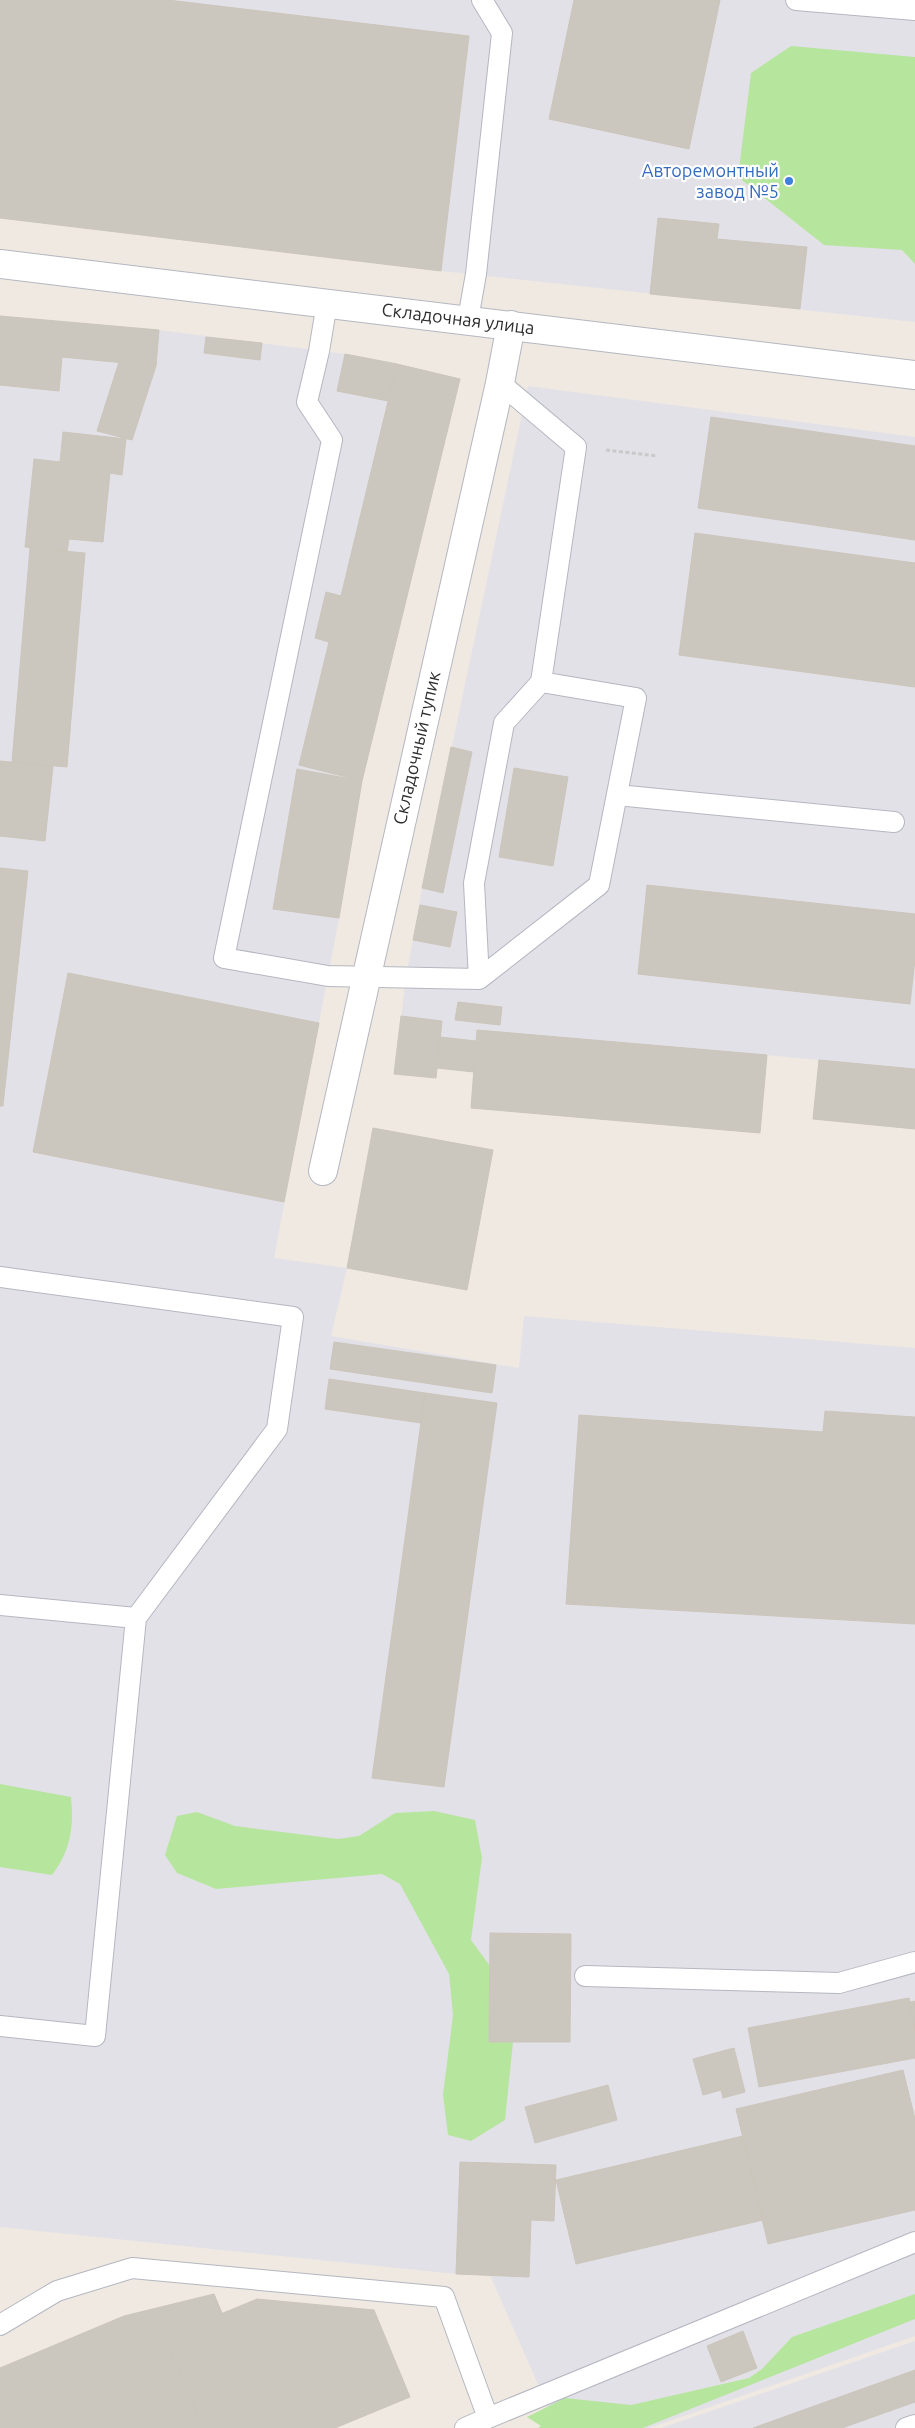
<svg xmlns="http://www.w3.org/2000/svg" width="915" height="2428" viewBox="0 0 915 2428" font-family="Ubuntu,sans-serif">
<rect width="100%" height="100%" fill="#efe9e1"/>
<path fill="#e3e1e8" d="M0,0H915V322L441,271L0,218Z
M0,316L159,330L345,354L460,379L362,781L339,918L274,1258L347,1268L331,1336L519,1368L524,1316L915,1348V2336L649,2428H557L490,2275L456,2274L0,2227Z
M528,386L915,437V1129L813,1119L819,1060L767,1055L760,1133L471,1108L473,1072L437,1068L436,1078L394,1074L406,978L422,888Z
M915,2341V2428H661Z"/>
<path fill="#b6e59e" d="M791,46L915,57V264L902,250L824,245L738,177L751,73Z
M0,1784L71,1797C74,1827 71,1850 52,1875L0,1867Z
M434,1811L475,1820L482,1858L471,1940L517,2003L505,2120L471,2141L448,2135L443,2095L453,2015L449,1974L400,1884L382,1874L216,1889L177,1873L165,1855L177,1816L197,1812L235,1826L338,1839L359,1836L395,1813Z
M915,2294V2319L643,2428H538L541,2426L527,2417L565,2398L631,2405L749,2378L762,2369L792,2337Z"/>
<path fill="#cbc7bf" stroke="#cbc5ba" d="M0,0H168L469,36L441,271L0,218Z
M574,0H720L689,149L549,119Z
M658,218L719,224L717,239L807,247L800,309L650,294Z
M0,316L159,330L156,366L62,357L59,391L0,385Z
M206,337L262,343L260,360L204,353Z
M345,354L397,364L388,401L337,391Z
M119,362L156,366L132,440L97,431Z
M397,364L460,379L362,781L299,765L329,642L315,638L326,592L341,596Z
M711,417L915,446V540L698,508Z
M63,432L126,439L122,475L110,473L103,542L69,539L67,552L25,547L34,459L60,462Z
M695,533L915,563V687L679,655Z
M30,548L85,553L67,767L12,762Z
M451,747L472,752L443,893L422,888Z
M0,761L53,766L45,841L0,836Z
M514,768L568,777L553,866L499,857Z
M297,769L362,781L339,918L273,909Z
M0,868L28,871L3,1106H0Z
M647,885L915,914V959L910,1004L638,974Z
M420,905L457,912L450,947L413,940Z
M68,973L319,1023L284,1202L33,1152Z
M458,1002L502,1007L500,1025L455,1020Z
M401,1016L442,1021L436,1078L394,1074Z
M477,1030L767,1055L760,1133L471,1108Z
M440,1037L476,1041L474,1072L437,1068Z
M819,1060L915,1069V1129L813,1119Z
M373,1128L493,1150L467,1290L347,1268Z
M334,1342L496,1365L492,1393L330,1369Z
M329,1379L425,1393L421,1423L325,1409Z
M425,1393L497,1403L444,1787L372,1778Z
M825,1411L915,1417V1624L566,1604L579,1415L823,1432Z
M490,1933L571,1934L570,2042H489Z
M909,1998L915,2030V2058L759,2087L748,2028Z
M915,2001V2030L910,2002Z
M734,2048L745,2092L723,2098L721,2090L703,2095L693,2059Z
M903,2070L915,2119V2210L768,2244L736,2109Z
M608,2085L617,2120L535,2143L525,2107Z
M743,2136L763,2220L576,2264L556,2180Z
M460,2162L556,2165L554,2221L531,2220L529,2277L456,2274Z
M214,2294L222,2313L0,2405V2368L124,2316Z
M257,2299L374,2310L410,2397L335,2428H203L165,2337Z
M743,2331L757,2368L721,2382L707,2346Z
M165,2337L203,2428H0V2405Z
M915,2370V2402L842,2428H753Z"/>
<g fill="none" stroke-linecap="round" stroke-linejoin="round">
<g stroke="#b4b7c1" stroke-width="22">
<path id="service" d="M796,0L915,10
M327,303L319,351L307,402L332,440L224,958L328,976L479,979L599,885L636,698L541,682L504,723L474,883L479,979
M468,319L476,274L502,33L482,0
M500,383L576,447L541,682
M617,795L894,822
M0,1277L293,1317L277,1429L136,1618
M0,1605L136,1618L95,2036L0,2026
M585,1976L839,1983L915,1962
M0,2325L57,2291L132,2268L444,2297L488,2418L915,2242
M465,2428L488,2418
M906,2428L915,2425"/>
</g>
<g stroke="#b4b7c1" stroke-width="30">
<path id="minor" d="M0,264L915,375
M323,1171L500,383L511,325"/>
</g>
<path stroke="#c9c9c9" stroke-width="3" stroke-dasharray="4 2.5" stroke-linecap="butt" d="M606,450L657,456"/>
<use href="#service" stroke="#fff" stroke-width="20"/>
<use href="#minor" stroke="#fff" stroke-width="28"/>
</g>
<circle fill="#3f7fe0" stroke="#fff" stroke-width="2" cx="789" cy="181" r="5"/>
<g text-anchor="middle" stroke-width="4.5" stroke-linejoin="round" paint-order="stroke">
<g font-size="18" fill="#366cbe" stroke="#fff" text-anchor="end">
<text x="779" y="177">Авторемонтный<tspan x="779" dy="21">завод №5</tspan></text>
</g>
<g font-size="18" fill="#2e2e2e" stroke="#fff">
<text transform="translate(458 319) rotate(7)" y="6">Складочная улица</text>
<text transform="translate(417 748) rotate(-77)" y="6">Складочный тупик</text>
</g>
</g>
</svg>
